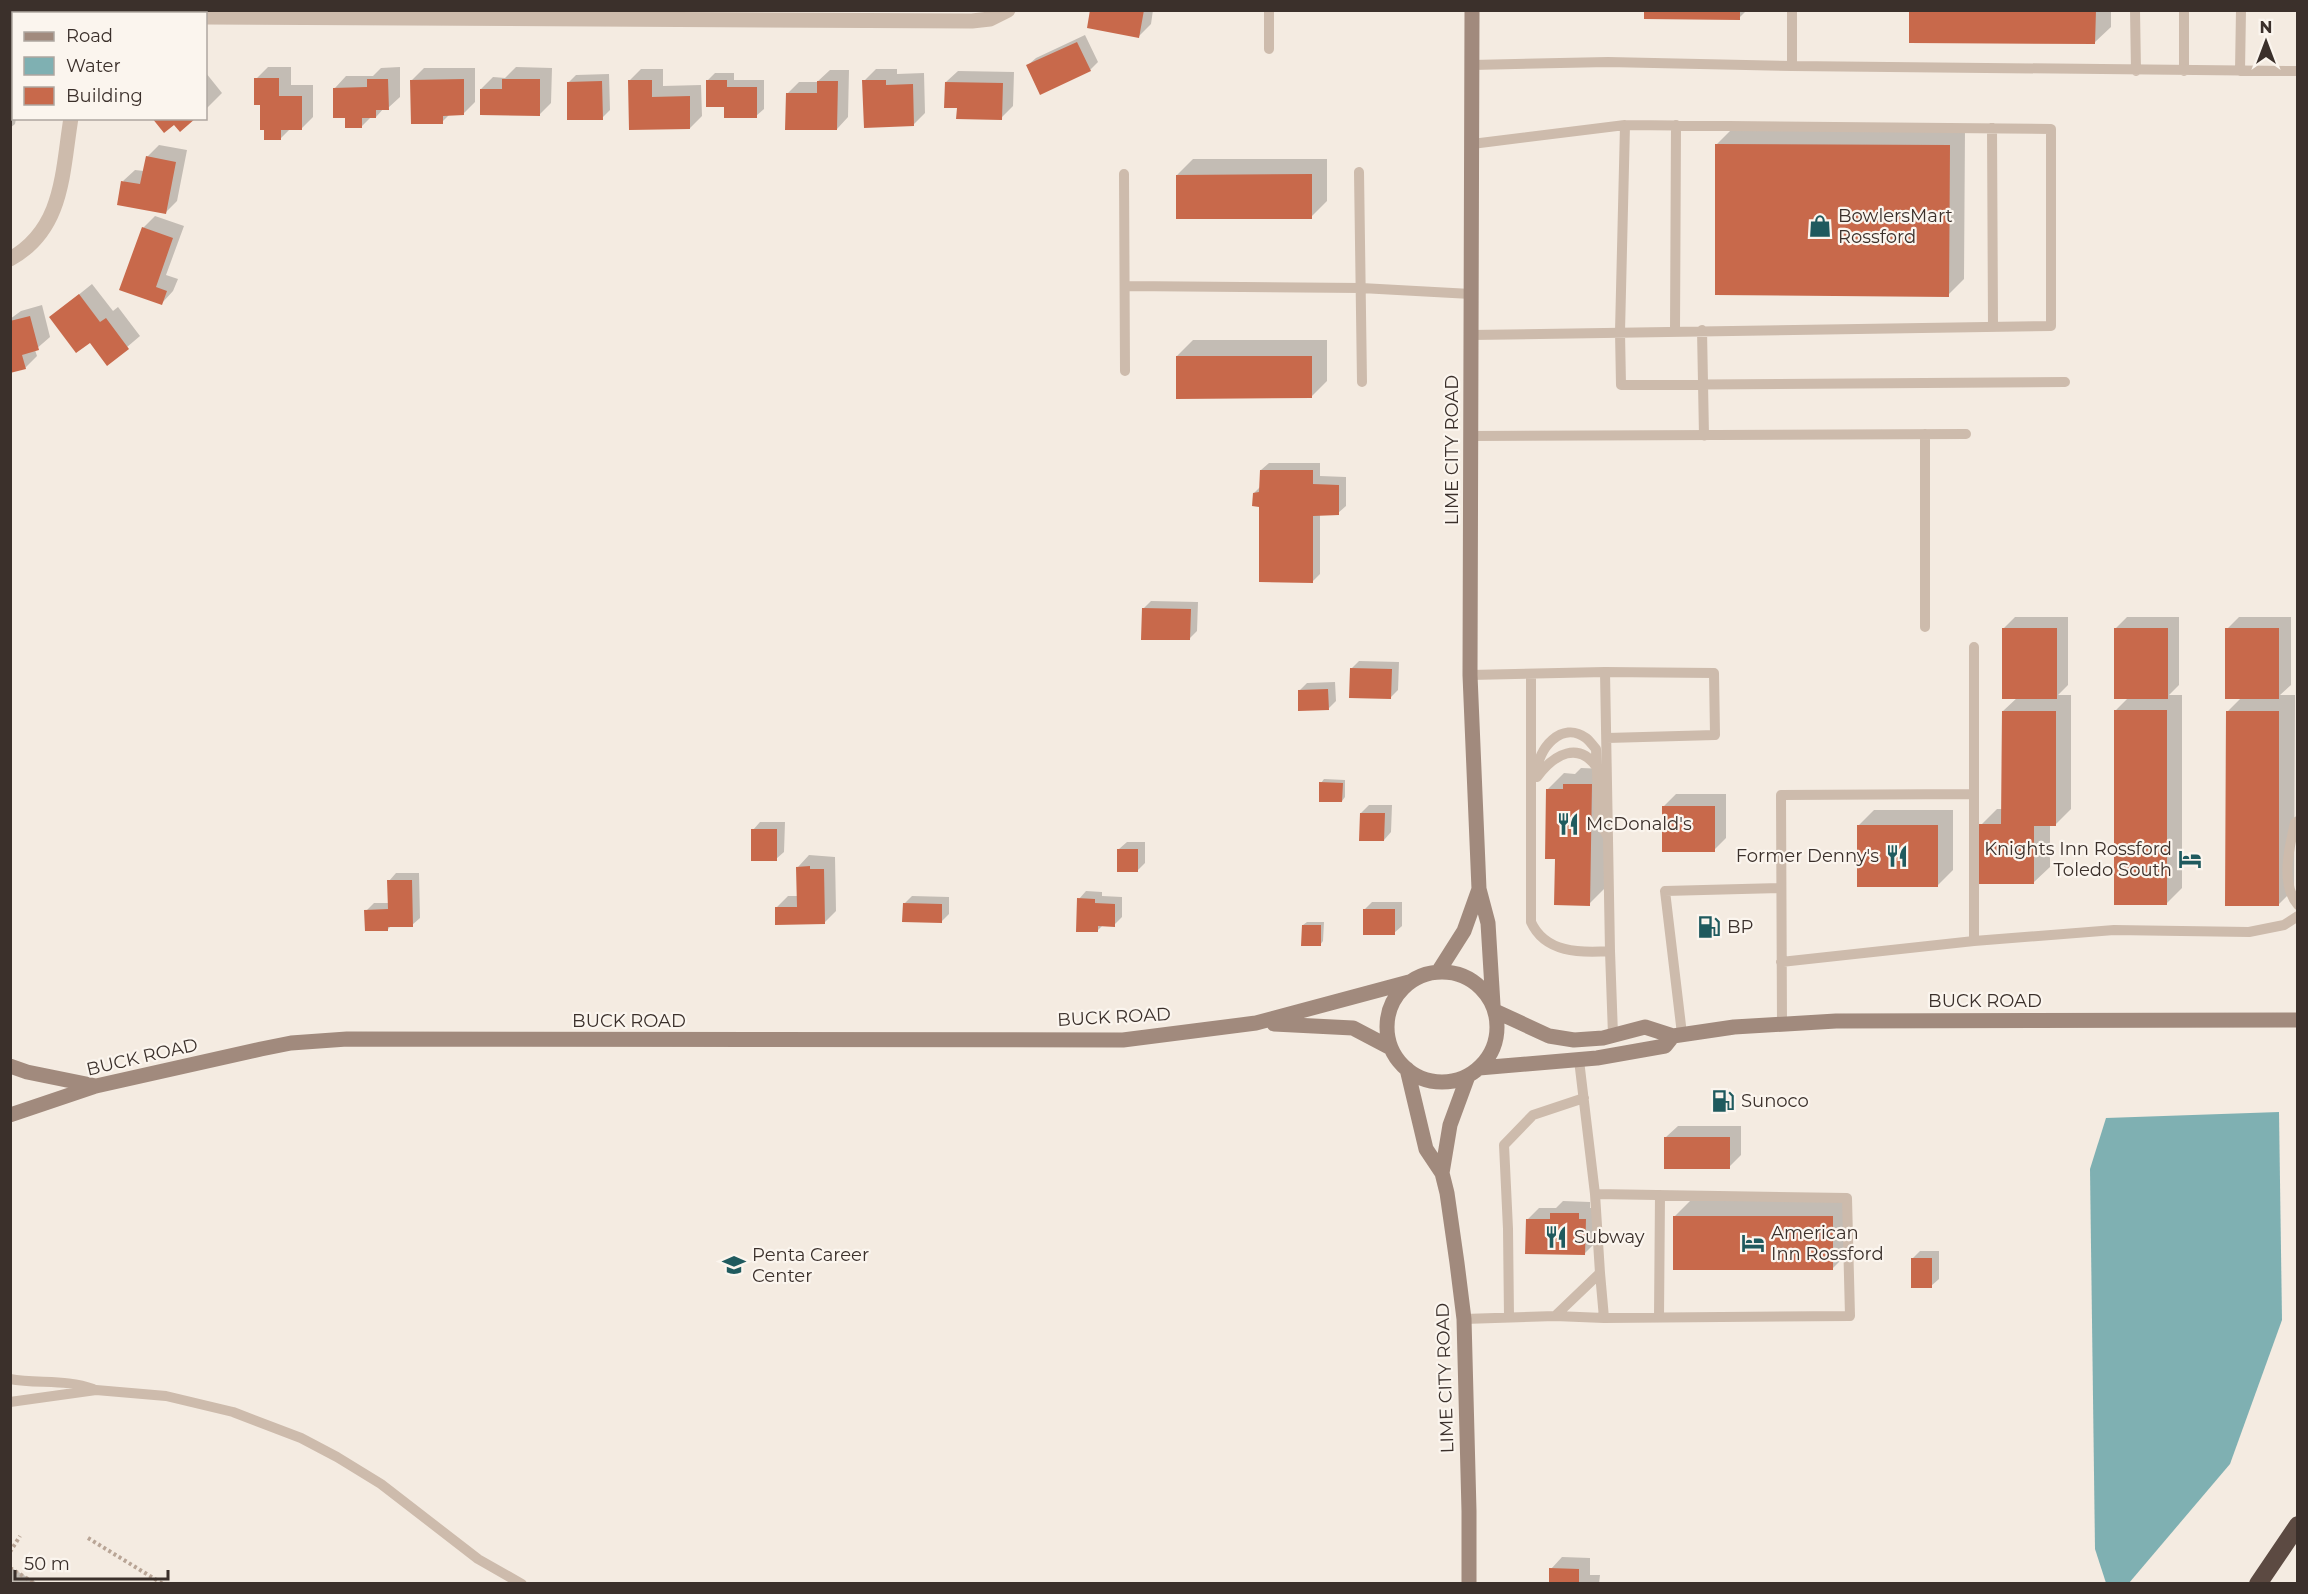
<svg xmlns="http://www.w3.org/2000/svg" width="2308" height="1594" viewBox="0 0 2308 1594" font-family="Montserrat,sans-serif">
<rect width="100%" height="100%" fill="#f4ebe1"/>
<path fill="#7fb0b2" d="M2279,1112L2282,1320L2230,1464L2129,1583H2106L2095,1549L2090,1169L2106,1118Z"/>
<path fill="#0003" d="M10,10H34L32,14H14V62L10,65Z
M1092,10H1153L1151,24L1139,36Z
M1646,10H1747L1739,18Z
M1911,10H2111V27L2095,42Z
M1085,35L1098,62L1090,70L1028,65L1036,58Z
M268,67H291V85H313V117L301,129L291,128L281,138L262,103L256,79Z
M400,67V97L388,108H384L376,117H371L361,127L346,116L335,88L346,76H373L381,68Z
M516,67L552,68L551,103L539,115L481,89L493,77L505,78Z
M424,68H475V102L463,114H450L442,122L412,80Z
M641,69H663V86L701,85L702,116L690,128L629,81Z
M876,69H897V74L924,73L925,113L913,125L864,81Z
M830,70H849L848,117L837,129L787,94L799,82H817Z
M958,71L1014,72L1013,106L1001,118L946,82Z
M206,73L222,93L206,109Z
M715,73H734V80H764V109L756,116L726,105L707,81Z
M10,74H14L11,104H14V118H16L15,124L10,128Z
M609,74L610,110L602,118L568,83L576,75Z
M1733,128L1965,129L1964,279L1948,295L1717,144Z
M159,145L187,150L177,201L165,213L123,181L135,170L144,171L147,157Z
M1193,159H1327V201L1311,217L1177,175Z
M155,216L184,226L166,275L178,279L173,291L162,303L121,289L143,228Z
M92,284L113,311L118,307L140,336L107,364L90,341L51,317Z
M42,305L50,337L35,350L37,356L25,368L10,371V319L21,311Z
M1193,340H1327V381L1311,397L1177,356Z
M1269,463H1320V476L1346,477V506L1338,513L1320,514V574L1312,582L1254,493L1261,486V470Z
M1151,601L1198,602L1197,631L1189,639L1143,609Z
M2015,617H2068V685L2058,695H2071V809L2055,825H2050V867L2034,882L1981,825L1997,809H2003V711L2018,697L2003,629Z
M2127,617H2179V685L2169,695H2182V888L2166,904L2115,711L2129,697L2115,629Z
M2239,617H2291V685L2280,695H2295L2294,889L2278,905L2228,711L2242,697L2227,629Z
M1359,661L1399,662L1398,690L1390,698L1351,669Z
M1335,682L1336,701L1328,709L1299,691L1307,683Z
M1581,768L1607,769L1605,888L1589,904L1548,789L1564,773L1575,774Z
M1324,779L1345,780V797L1342,801L1321,783Z
M1676,794H1726V838L1714,850L1664,806Z
M1369,805H1392L1391,832L1384,840L1361,813Z
M1874,810H1953V870L1937,886L1858,826Z
M760,822H785L784,852L776,859L753,830Z
M1127,842H1145V863L1137,871L1119,849Z
M809,855L835,857L836,911L824,923L776,908L788,896H798V867Z
M396,873H419L420,918L412,925L391,926L388,929L366,911L374,903H389V881Z
M1086,891L1102,892V896L1122,897V917L1114,925H1103L1097,931L1079,899Z
M912,896L949,897V914L941,922L904,904Z
M1372,902H1402V926L1394,933L1364,910Z
M1307,922H1324L1323,941L1320,945L1303,925Z
M1678,1126H1741V1155L1729,1167L1666,1137Z
M1848,1200V1253L1832,1269L1674,1217L1690,1201Z
M1563,1201L1590,1202V1208H1597V1241L1585,1253L1527,1220L1539,1208H1556Z
M1920,1251H1939V1279L1931,1286L1912,1259Z
M1562,1557L1590,1558V1575H1600L1599,1584H1550L1551,1569Z
M10,1567L39,1584H10Z"/>
<path fill="#c8694b" d="M10,10H28L27,14H14V59L10,65Z
M1090,10H1144L1139,38L1087,28Z
M1644,10H1740V20L1644,19Z
M1909,10H2096L2095,44L1909,43Z
M1077,42L1091,71L1040,95L1026,65Z
M254,78H279V96H302V130H281V140H264V130H260V105H254Z
M367,79H388L389,110H376V118H362V128H345V118H333V88L367,87Z
M464,79V115L443,116V124H411L410,80Z
M502,79H540V116L480,115V89H502Z
M628,80H652V97L690,96V129L629,130Z
M706,80H727V87H757V118H724V107H706Z
M862,80H886V85L913,84L914,126L864,128Z
M602,81L603,120H567V82Z
M817,81H838L837,130H785L786,93H817Z
M945,82L1003,83L1002,120L956,119L957,108H944Z
M152,118H196L180,132L174,125L164,133Z
M1715,144L1950,145L1949,297L1715,295Z
M146,156L176,162L166,214L117,205L121,181L140,184Z
M1312,174V219H1176V175Z
M142,227L173,238L156,287L167,291L162,305L119,290Z
M79,294L100,322L106,318L129,349L107,366L90,343L76,353L49,317Z
M30,316L39,350L22,355L26,369L10,373V321Z
M1176,356H1312V398L1176,399Z
M1260,470H1313V484L1339,485V515L1313,516V583L1259,582V507L1252,506L1253,493L1259,492Z
M1142,608L1191,609L1190,640H1141Z
M2002,628H2057V699H2002Z
M2114,628H2168V699H2114Z
M2225,628H2279V699H2225Z
M1350,668L1392,669L1391,699L1349,698Z
M1328,689L1329,710L1298,711V690Z
M2114,710H2167V905H2114Z
M2002,711H2056V826H2034V884H1979V824H2001Z
M2226,711H2279V906H2225Z
M1319,782L1343,783L1342,802H1319Z
M1563,784H1592L1590,906L1554,905L1555,859H1545L1546,789H1563Z
M1662,806H1715V852H1662Z
M1360,813H1385L1384,841H1359Z
M1857,825H1938V887H1857Z
M751,829H777V861H751Z
M1117,849H1138V872H1117Z
M810,866V869H824L825,924L775,925V907H797L796,867Z
M387,880H412L413,927H388V931H365L364,910L388,909Z
M1077,898L1095,899V903L1115,904V927L1098,926V932H1076Z
M903,903L942,904V923L902,922Z
M1363,909H1395V935H1363Z
M1302,925H1321V946H1301Z
M1664,1137H1730V1169H1664Z
M1550,1213H1579V1219H1586L1585,1255L1525,1254L1526,1219H1550Z
M1673,1216H1833V1270H1673Z
M1911,1258H1932V1288H1911Z
M1549,1568L1579,1569V1584H1549Z"/>
<g fill="none" stroke-linecap="round" stroke-linejoin="round">
<path stroke="#b9a596" stroke-width="4" stroke-dasharray="3 3" stroke-linecap="butt" d="M88,1538L163,1584
M10,1552L20,1536
M10,1568L36,1584"/>
<path stroke="#cdbbac" stroke-width="10" d="M2135,10L2136,71
M1269,49V10
M1472,65L1608,62L1792,66L2298,71
M1792,66V10
M2184,71V10
M2240,71L2241,10
M1625,125L1620,332L1621,385L2065,382
M1992,128L1993,326
M1359,172L1362,382
M1124,174L1125,371
M1125,286L1361,288L1471,294
M1702,330L1704,436
M1675,331L1676,125
M1471,335L2051,326V129L1625,125L1472,144
M1925,434V627
M1471,436L1966,434
M1605,672L1714,673L1715,735L1607,738
M1470,675L1605,672L1610,951C1580,953 1545,953 1531,922V674
M1537,773C1537,749 1562,720 1586,738C1590,741 1593,746 1596,749L1599,822L1608,837
M1537,777C1554,754 1579,740 1598,769
M2298,821L2295,823C2289,848 2280,884 2298,905
M1974,941V794
M1610,951L1613,1035
M1781,962L1974,941L2114,930L2249,932L2284,925L2298,916
M1782,1023L1781,795L1974,794V647
M1682,1034L1665,891L1781,888
M1595,1194L1847,1198L1850,1316L1604,1318
M1555,1316L1600,1273L1595,1194L1579,1060
M1509,1317L1508,1229L1504,1145L1533,1115L1584,1098
M1659,1317L1660,1195
M1464,1319L1555,1316L1604,1318L1600,1273
M10,1379C37,1384 67,1379 93,1389
M10,1402L96,1390L166,1396L233,1412L301,1438L337,1457L381,1484L478,1559L522,1584"/>
<path stroke="#cdbbac" stroke-width="15" d="M206,17L972,21L990,19L1008,10
M10,259C64,229 62,172 71,118"/>
<path stroke="#a18a7d" stroke-width="15" d="M1472,10L1470,675L1479,889L1488,923L1493,1005
M1387 1027a55 55 0 1 1 110 0a55 55 0 1 1-110 0Z
M1438,972L1464,931L1479,889
M1495,1011L1549,1036L1574,1040L1603,1038L1645,1027L1673,1036L1734,1027L1836,1021L2298,1020
M1274,1024L1353,1028L1391,1048
M10,1066L27,1072L96,1086
M1479,1068L1597,1058L1665,1046L1673,1036
M1407,1069L1426,1149L1442,1173L1447,1193L1457,1263L1464,1319L1469,1511V1584
M10,1115L96,1086L261,1049L291,1043L347,1039L1123,1040L1256,1023L1409,982
M1442,1173L1450,1125L1468,1076"/>
<path stroke="#5c4a42" stroke-width="18" d="M2258,1584L2298,1525"/>
</g>
<defs>
<g id="shop-bare" transform="scale(1.8)"><path d="M-5-2.5h2.3a2.7 3.5 0 0 1 5.4 0H5L5.5 6h-11ZM-1.5-2.5h3a1.5 2.3 0 0 0-3 0Z" fill="#1f5a5e" stroke="#fbf5ee" stroke-width="2.5" paint-order="stroke"/></g>
<g id="restaurant-bare" transform="scale(1.8)"><path d="M-5-6h1v4h1v-4h1v4h1v-4h1v5L-1.5 .5V6h-2V.5L-5-1ZM5-6V6H3V1.5H1.5Q1.5-4 5-6Z" fill="#1f5a5e" stroke="#fbf5ee" stroke-width="2.5" paint-order="stroke"/></g>
<g id="hotel-bare" transform="scale(1.8)"><path d="M-6-4.5h1.5V1H6V5H4.5V3h-9V5H-6ZM-4 0a1.8 1.8 0 1 1 3.6 0ZM.5 0V-2.5h3Q6-2.5 6 0Z" fill="#1f5a5e" stroke="#fbf5ee" stroke-width="2.5" paint-order="stroke"/></g>
<g id="fuel-bare" transform="scale(1.8)"><path d="M-5.5-6h7V0h2V4h1.3V-2.5L3-4.5l.8-.8L6-3V5H2.5V1h-1V6h-7ZM-4.2-4.7v3.2H.2V-4.7Z" fill="#1f5a5e" stroke="#fbf5ee" stroke-width="2.5" paint-order="stroke"/></g>
<g id="school-bare" transform="scale(1.8)"><path d="M0-5L7-2L0 1L-7-2ZM-4 1L0 2.5L4 1V4Q0 6-4 4Z" fill="#1f5a5e" stroke="#fbf5ee" stroke-width="2.5" paint-order="stroke"/></g>
</defs>
<g fill-rule="evenodd">
<use href="#shop-bare" x="1820" y="226"/>
<use href="#restaurant-bare" x="1568" y="824"/>
<use href="#restaurant-bare" x="1897" y="856"/>
<use href="#hotel-bare" x="2190" y="859"/>
<use href="#fuel-bare" x="1709" y="927"/>
<use href="#fuel-bare" x="1723" y="1101"/>
<use href="#restaurant-bare" x="1556" y="1237"/>
<use href="#hotel-bare" x="1753" y="1243"/>
<use href="#school-bare" x="734" y="1265"/>
</g>
<g text-anchor="middle" stroke-width="4.5" stroke-linejoin="round" paint-order="stroke">
<g font-size="18" fill="#3b302b" stroke="#fbf5ee" text-anchor="start">
<text x="1838" y="222">BowlersMart<tspan x="1838" dy="21">Rossford</tspan></text>
<text x="1586" y="830">McDonald's</text>
<text x="2172" y="855" text-anchor="end">Knights Inn Rossford<tspan x="2172" dy="21">Toledo South</tspan></text>
<text x="1879" y="862" text-anchor="end">Former Denny's</text>
<text x="1727" y="933">BP</text>
<text x="1741" y="1107">Sunoco</text>
<text x="1771" y="1239">American<tspan x="1771" dy="21">Inn Rossford</tspan></text>
<text x="1574" y="1243">Subway</text>
<text x="752" y="1261">Penta Career<tspan x="752" dy="21">Center</tspan></text>
</g>
<g font-size="18" fill="#3b302b" stroke="#fbf5ee">
<text transform="translate(1452 450) rotate(-90)" y="6">LIME CITY ROAD</text>
<text x="1985" y="1007">BUCK ROAD</text>
<text transform="translate(1114 1017) rotate(-3)" y="6">BUCK ROAD</text>
<text x="629" y="1027">BUCK ROAD</text>
<text transform="translate(142 1057) rotate(-13)" y="6">BUCK ROAD</text>
<text transform="translate(1445 1378) rotate(-92)" y="6">LIME CITY ROAD</text>
</g>
</g>
<rect width="2308" height="1594" fill="none" stroke="#3b302b" stroke-width="24"/>
<rect x="12" y="12" width="195" height="108" fill="#fbf5ee" stroke="#aea6a0" stroke-width="1.5"/>
<rect x="24" y="32" width="30" height="9" fill="#a18a7d" stroke="#aea6a0" stroke-width="1.5"/>
<text x="66" y="42" font-size="18" fill="#3b302b">Road</text>
<rect x="24" y="57" width="30" height="18" fill="#7fb0b2" stroke="#aea6a0" stroke-width="1.5"/>
<text x="66" y="72" font-size="18" fill="#3b302b">Water</text>
<rect x="24" y="87" width="30" height="18" fill="#c8694b" stroke="#aea6a0" stroke-width="1.5"/>
<text x="66" y="102" font-size="18" fill="#3b302b">Building</text>
<g transform="translate(2266 42)" stroke="#fbf5ee" stroke-width="4.5" paint-order="stroke">
<path d="M0-4.5L10 22L0 15L-10 22Z" fill="#3b302b"/>
<text y="-9" font-size="16" font-weight="bold" text-anchor="middle" fill="#3b302b">N</text>
</g>
<path d="M15 1570v9h153v-9" fill="none" stroke="#3b302b" stroke-width="3"/>
<text x="24" y="1570" font-size="18" fill="#3b302b" stroke="#fbf5ee" stroke-width="4.5" paint-order="stroke">50 m</text>
</svg>
